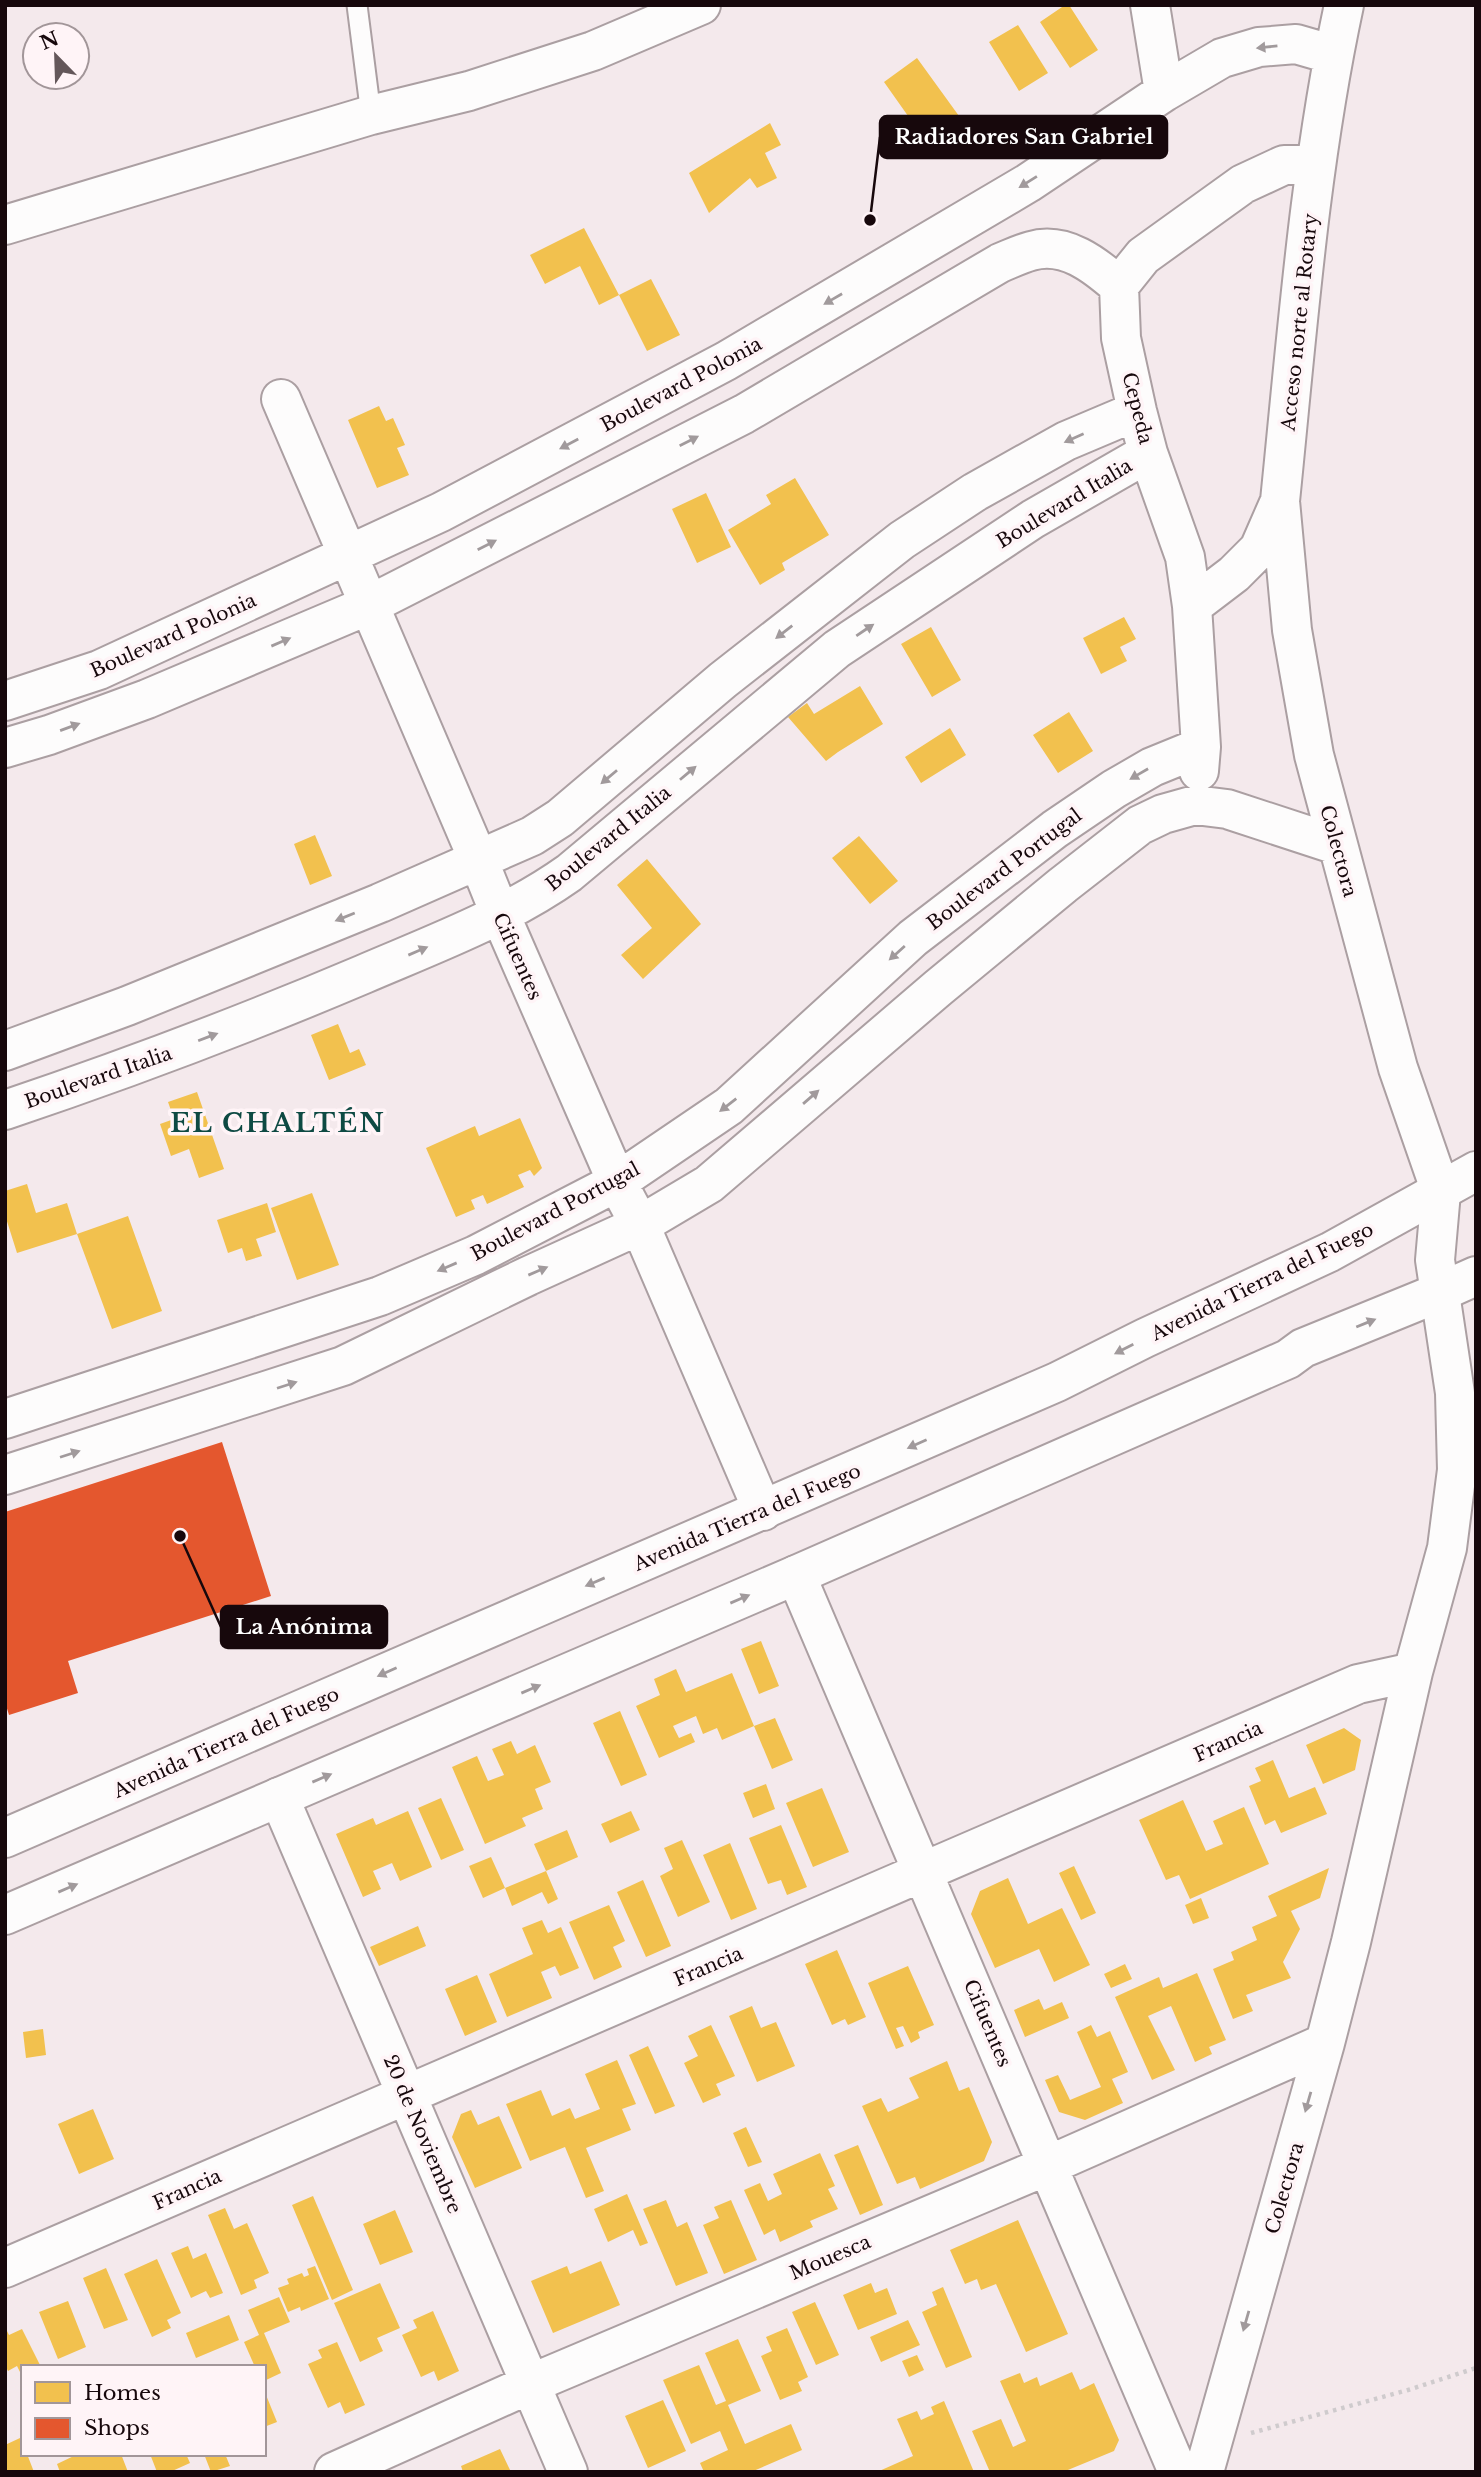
<svg xmlns="http://www.w3.org/2000/svg" width="1481" height="2477" viewBox="0 0 1481 2477" font-family="'Libre Baskerville',serif">
<rect width="100%" height="100%" fill="#f4e9ec"/>
<path fill="#f2c14e" d="M1065,5H1069L1098,50L1070,68L1040,22Z
M1018,25L1048,73L1019,91L989,42Z
M917,58L959,116L925,140L884,82Z
M770,123L781,145L765,153L777,178L757,188L750,178L709,213L689,173Z
M584,228L619,295L651,279L680,335L647,351L619,295L599,305L580,266L545,284L530,255Z
M379,406L386,421L393,418L405,445L397,448L409,475L377,488L348,420Z
M795,478L829,535L782,563L785,570L760,585L728,530L771,504L766,495Z
M706,493L731,547L697,563L672,509Z
M1124,617L1136,639L1120,647L1127,661L1101,674L1083,638Z
M931,627L961,680L932,697L901,644Z
M860,686L883,724L838,752L826,761L788,717L807,703L814,714Z
M1069,712L1093,751L1058,773L1033,735Z
M950,728L966,755L921,783L905,757Z
M315,835L332,876L310,885L294,844Z
M859,836L898,881L870,904L832,858Z
M647,859L701,924L643,979L621,955L652,928L617,885Z
M338,1024L350,1053L359,1049L366,1065L329,1080L311,1035Z
M197,1092L224,1169L199,1178L189,1149L171,1156L160,1124L174,1119L168,1102Z
M520,1118L542,1168L534,1176L530,1170L518,1175L524,1187L487,1204L483,1195L471,1200L475,1209L456,1217L426,1148L475,1126L479,1136Z
M27,1184L36,1213L67,1203L77,1234L17,1253L5,1215V1191Z
M312,1193L339,1265L297,1280L271,1208Z
M267,1203L276,1232L256,1239L262,1256L246,1261L242,1248L228,1253L217,1220Z
M128,1216L162,1311L112,1329L77,1234Z
M761,1641L779,1686L759,1694L741,1649Z
M676,1669L686,1692L732,1673L754,1726L722,1740L717,1728L703,1734L696,1716L673,1726L679,1738L691,1733L695,1742L659,1758L636,1706L660,1695L654,1679Z
M620,1711L647,1775L621,1786L593,1723Z
M775,1718L793,1760L772,1769L754,1726Z
M1344,1728L1361,1740L1355,1770L1323,1784L1306,1745Z
M511,1741L517,1754L535,1745L551,1782L535,1789L543,1809L522,1818L526,1826L485,1844L452,1767L477,1756L488,1781L504,1775L492,1749Z
M1273,1760L1289,1798L1315,1787L1327,1814L1281,1833L1275,1820L1265,1825L1249,1786L1261,1781L1255,1768Z
M766,1784L775,1809L753,1818L743,1793Z
M822,1788L849,1852L813,1867L786,1803Z
M441,1798L464,1850L441,1860L418,1808Z
M1183,1800L1206,1851L1223,1844L1213,1821L1244,1807L1269,1864L1190,1899L1179,1875L1166,1880L1139,1820Z
M408,1811L432,1867L400,1881L392,1863L373,1871L381,1889L363,1897L336,1834L373,1818L376,1825Z
M631,1811L640,1830L610,1843L601,1824Z
M781,1825L807,1887L787,1895L781,1880L768,1884L749,1838Z
M567,1830L578,1857L546,1871L534,1844Z
M682,1840L710,1902L678,1917L660,1876L673,1869L664,1848Z
M730,1843L757,1909L731,1920L703,1855Z
M491,1857L505,1888L483,1898L469,1866Z
M1074,1866L1096,1913L1081,1920L1059,1873Z
M1329,1868L1320,1898L1291,1911L1300,1929L1283,1962L1291,1978L1246,1995L1253,2011L1233,2019L1213,1969L1234,1960L1231,1952L1257,1940L1252,1927L1277,1916L1268,1896Z
M546,1871L558,1899L548,1904L542,1892L512,1906L505,1888Z
M1008,1878L1028,1924L1062,1908L1090,1965L1054,1982L1039,1949L995,1968L971,1914L980,1891Z
M643,1880L671,1946L646,1957L617,1892Z
M1201,1898L1209,1918L1193,1924L1185,1905Z
M609,1905L625,1941L613,1947L622,1967L594,1980L569,1922Z
M542,1920L548,1933L561,1927L579,1968L560,1976L555,1966L541,1972L552,1998L507,2017L489,1974L533,1954L522,1928Z
M418,1926L426,1946L379,1966L370,1947Z
M837,1950L866,2017L848,2025L845,2019L832,2025L805,1964Z
M1125,1964L1132,1979L1111,1988L1104,1974Z
M908,1966L934,2025L918,2032L920,2038L911,2043L903,2026L896,2028L904,2046L896,2049L868,1983Z
M1197,1973L1226,2040L1209,2047L1212,2054L1195,2062L1171,2006L1148,2016L1175,2070L1152,2080L1115,1997L1159,1977L1163,1988Z
M477,1975L497,2022L465,2036L445,1989Z
M1039,1999L1044,2010L1062,2002L1069,2018L1025,2037L1014,2010Z
M752,2006L761,2028L776,2022L795,2066L757,2082L729,2016Z
M711,2025L735,2076L716,2084L721,2095L703,2103L684,2063L698,2056L688,2036Z
M1091,2025L1097,2037L1110,2031L1128,2072L1112,2079L1123,2103L1085,2120L1059,2112L1045,2080L1058,2075L1070,2100L1101,2087L1077,2032Z
M43,2029L46,2055L26,2058L23,2032Z
M648,2046L675,2106L655,2114L629,2055Z
M617,2060L636,2104L622,2109L631,2130L586,2148L604,2191L586,2198L565,2147L530,2161L506,2104L541,2090L552,2116L570,2108L575,2119L600,2109L585,2074Z
M947,2061L959,2091L969,2087L992,2142L984,2161L920,2189L915,2177L897,2184L862,2106L881,2098L888,2112L919,2098L909,2078Z
M93,2109L114,2159L79,2174L58,2124Z
M471,2110L478,2125L499,2116L522,2168L475,2188L452,2137L461,2114Z
M746,2127L762,2162L748,2167L733,2133Z
M858,2145L883,2205L860,2215L834,2155Z
M820,2153L835,2186L828,2189L838,2209L810,2221L813,2227L780,2242L775,2229L764,2235L744,2190L760,2183L768,2201L782,2194L773,2174Z
M627,2194L648,2243L640,2246L633,2230L608,2242L594,2209Z
M313,2196L353,2290L332,2300L292,2205Z
M666,2200L677,2227L687,2222L708,2273L676,2286L643,2209Z
M731,2200L757,2260L724,2274L703,2225L719,2218L714,2207Z
M225,2208L234,2229L247,2223L269,2273L254,2280L257,2288L241,2295L208,2215Z
M395,2210L413,2252L380,2265L363,2224Z
M1018,2220L1068,2334L1026,2352L996,2284L981,2290L977,2279L965,2284L950,2250Z
M188,2246L193,2259L206,2253L223,2293L210,2298L206,2291L191,2298L171,2253Z
M157,2259L181,2313L167,2320L171,2328L152,2337L124,2274Z
M601,2261L620,2305L553,2333L531,2281L567,2266L570,2274Z
M315,2266L329,2299L301,2311L300,2307L288,2312L278,2288L289,2284L287,2279L302,2273L304,2277L309,2275L307,2269Z
M106,2268L128,2320L104,2329L83,2278Z
M380,2283L400,2328L377,2338L383,2351L360,2362L334,2303Z
M871,2283L875,2293L887,2288L897,2314L858,2330L843,2295Z
M943,2287L972,2357L946,2368L922,2312L937,2305L932,2292Z
M279,2297L290,2322L264,2333L281,2373L264,2381V2367H255L244,2342L259,2335L248,2310Z
M68,2301L86,2347L58,2359L39,2312Z
M815,2302L839,2355L816,2365L792,2312Z
M433,2311L459,2371L438,2381L434,2371L421,2377L402,2335L417,2328L413,2320Z
M229,2315L239,2340L196,2358L186,2333Z
M908,2320L920,2345L881,2362L870,2337Z
M5,2327L9,2335L22,2329L40,2365L23,2367V2378L17,2366L8,2371L5,2365Z
M787,2328L808,2377L798,2382L802,2391L780,2400L761,2356L772,2351L766,2337Z
M738,2339L761,2391L728,2405L745,2444L791,2424L802,2450L751,2472H704L700,2463L728,2450L720,2431L691,2444L663,2380L699,2365L716,2405L726,2401L705,2353Z
M337,2342L365,2405L345,2414L340,2402L328,2408L308,2364L322,2358L318,2350Z
M917,2355L924,2370L909,2377L902,2361Z
M1072,2372L1080,2390L1094,2383L1119,2440L1114,2451L1063,2472H990L972,2431L1001,2419L1013,2447L1026,2441L1000,2381L1020,2373L1024,2383L1037,2377L1040,2386Z
M264,2390L277,2422L264,2427Z
M663,2400L686,2451L648,2468L625,2416Z
M944,2401L974,2472H877L913,2456L897,2419L917,2411L921,2420L934,2414L931,2407Z
M20,2438L23,2454H27L34,2472H5V2445Z
M500,2449L511,2472H463L461,2466Z
M78,2454H121L128,2472H60L57,2464Z
M150,2454H186L190,2463L170,2472H157Z
M204,2454H225L230,2466L211,2472Z"/>
<path fill="#e4572e" d="M222,1442L271,1596L68,1661L78,1693L9,1715L5,1702V1512Z"/>
<g fill="none" stroke-linecap="round" stroke-linejoin="round">
<g stroke="#ab9fa2" stroke-width="23">
<path id="service" d="M357,5L371,115"/>
</g>
<g stroke="#ab9fa2" stroke-width="42">
<path id="minor" d="M1150,5L1164,92
M5,225L371,115L469,91L593,51L701,5
M281,399L478,859L500,914L617,1182L640,1225L763,1511
M1192,606L1234,574L1259,549L1280,501C1297,335 1309,168 1344,5
M5,701L99,670L441,512L726,361L1028,183L1164,92L1222,58L1259,47L1296,44L1334,55
M5,748L49,735L147,699L369,605L744,414L1000,263C1010,259 1020,254 1031,251C1065,241 1095,265 1119,286
M1199,771L1201,747L1192,606L1185,557L1148,453L1137,411L1121,338L1119,286L1143,256L1243,184L1284,165H1315
M5,1051L127,1006L380,903L532,836L560,818L723,680L902,540L975,492L1066,441L1137,411
M5,1110C127,1069 246,1024 364,974C434,944 507,917 569,873L837,649L1033,519L1148,453
M5,1419L380,1296L476,1255L617,1182L729,1106L913,938L1055,829L1114,789L1152,767L1201,747
M5,1475L343,1366L528,1276L640,1225L709,1184L938,988L1063,885L1140,825L1163,814L1195,805L1227,809L1337,845
M796,1575L1178,2472
M279,1797L568,2472
M5,2268C455,2072 908,1882 1358,1684L1413,1672
M334,2472L530,2384L1049,2165L1325,2043
M1204,2472L1325,2043L1351,1942L1413,1672L1447,1548L1457,1470L1455,1393L1435,1260L1441,1192L1398,1068L1314,755L1292,630L1280,501"/>
</g>
<g stroke="#ab9fa2" stroke-width="42">
<path id="tertiary" d="M5,1838L1057,1382L1145,1338L1330,1252L1476,1171
M5,1915L796,1575L1288,1359L1303,1348L1438,1293L1476,1276"/>
</g>
<path stroke="#cfcbcd" stroke-width="4.5" stroke-dasharray="3.5 5" stroke-linecap="butt" d="M1251,2433L1408,2390L1476,2368"/>
<use href="#service" stroke="#fdfcfc" stroke-width="19"/>
<use href="#minor" stroke="#fdfcfc" stroke-width="38"/>
<use href="#tertiary" stroke="#fdfcfc" stroke-width="38"/>
</g>
<defs><path id="oneway-solid" d="M-6-.8H1V-3.2L6.5 0L1 3.2V.8H-6Z" transform="scale(1.75)"/></defs>
<g fill="#a19a9c">
<use href="#oneway-solid" transform="translate(1267 47) rotate(174)"/>
<use href="#oneway-solid" transform="translate(1028 182) rotate(148)"/>
<use href="#oneway-solid" transform="translate(833 299) rotate(150)"/>
<use href="#oneway-solid" transform="translate(1074 438) rotate(156)"/>
<use href="#oneway-solid" transform="translate(689 441) rotate(-27)"/>
<use href="#oneway-solid" transform="translate(569 444) rotate(152)"/>
<use href="#oneway-solid" transform="translate(487 545) rotate(-27)"/>
<use href="#oneway-solid" transform="translate(865 630) rotate(-34)"/>
<use href="#oneway-solid" transform="translate(784 632) rotate(142)"/>
<use href="#oneway-solid" transform="translate(281 642) rotate(-23)"/>
<use href="#oneway-solid" transform="translate(70 727) rotate(-20)"/>
<use href="#oneway-solid" transform="translate(688 773) rotate(-40)"/>
<use href="#oneway-solid" transform="translate(1139 774) rotate(150)"/>
<use href="#oneway-solid" transform="translate(609 777) rotate(140)"/>
<use href="#oneway-solid" transform="translate(345 917) rotate(158)"/>
<use href="#oneway-solid" transform="translate(418 951) rotate(-23)"/>
<use href="#oneway-solid" transform="translate(897 953) rotate(138)"/>
<use href="#oneway-solid" transform="translate(208 1037) rotate(-21)"/>
<use href="#oneway-solid" transform="translate(811 1097) rotate(-41)"/>
<use href="#oneway-solid" transform="translate(728 1105) rotate(142)"/>
<use href="#oneway-solid" transform="translate(447 1267) rotate(157)"/>
<use href="#oneway-solid" transform="translate(538 1271) rotate(-23)"/>
<use href="#oneway-solid" transform="translate(1366 1323) rotate(-22)"/>
<use href="#oneway-solid" transform="translate(1124 1349) rotate(153)"/>
<use href="#oneway-solid" transform="translate(287 1385) rotate(-18)"/>
<use href="#oneway-solid" transform="translate(917 1444) rotate(156)"/>
<use href="#oneway-solid" transform="translate(70 1454) rotate(-18)"/>
<use href="#oneway-solid" transform="translate(595 1582) rotate(157)"/>
<use href="#oneway-solid" transform="translate(740 1599) rotate(-23)"/>
<use href="#oneway-solid" transform="translate(387 1672) rotate(156)"/>
<use href="#oneway-solid" transform="translate(531 1689) rotate(-23)"/>
<use href="#oneway-solid" transform="translate(322 1778) rotate(-23)"/>
<use href="#oneway-solid" transform="translate(68 1888) rotate(-23)"/>
<use href="#oneway-solid" transform="translate(1308 2102) rotate(106)"/>
<use href="#oneway-solid" transform="translate(1246 2321) rotate(106)"/>
</g>
<g text-anchor="middle" stroke-width="7" stroke-linejoin="round" paint-order="stroke">
<g font-size="19" fill="#17080c" stroke="#fff4f7">
<text transform="translate(1299 322) rotate(-84)" y="7">Acceso norte al Rotary</text>
<text transform="translate(681 384) rotate(-28)" y="7">Boulevard Polonia</text>
<text transform="translate(1138 408) rotate(76)" y="7">Cepeda</text>
<text transform="translate(1064 503) rotate(-31)" y="7">Boulevard Italia</text>
<text transform="translate(173 635) rotate(-24)" y="7">Boulevard Polonia</text>
<text transform="translate(608 838) rotate(-39)" y="7">Boulevard Italia</text>
<text transform="translate(1339 851) rotate(75)" y="7">Colectora</text>
<text transform="translate(1004 869) rotate(-37)" y="7">Boulevard Portugal</text>
<text transform="translate(518 956) rotate(66)" y="7">Cifuentes</text>
<text transform="translate(98 1077) rotate(-19)" y="7">Boulevard Italia</text>
<text transform="translate(555 1211) rotate(-28)" y="7">Boulevard Portugal</text>
<text transform="translate(1262 1281) rotate(-26)" y="7">Avenida Tierra del Fuego</text>
<text transform="translate(747 1517) rotate(-23)" y="7">Avenida Tierra del Fuego</text>
<text transform="translate(1228 1741) rotate(-24)" y="7">Francia</text>
<text transform="translate(226 1742) rotate(-24)" y="7">Avenida Tierra del Fuego</text>
<text transform="translate(708 1966) rotate(-23)" y="7">Francia</text>
<text transform="translate(988 2023) rotate(67)" y="7">Cifuentes</text>
<text transform="translate(423 2134) rotate(67)" y="7">20 de Noviembre</text>
<text transform="translate(1284 2188) rotate(-74)" y="7">Colectora</text>
<text transform="translate(187 2189) rotate(-24)" y="7">Francia</text>
<text transform="translate(830 2257) rotate(-23)" y="7">Mouesca</text>
</g>
<g font-size="26" font-weight="bold" letter-spacing="2" fill="#0e4a43" stroke="#fff4f7">
<text x="278" y="1132">EL CHALTÉN</text>
</g>
</g>
<path fill="none" stroke="#17080c" stroke-width="2.5" d="M870 220L880 137M180 1536L221 1627"/>
<g fill="#17080c" stroke="#fff4f7" stroke-width="2.5">
<circle cx="870" cy="220" r="7"/>
<circle cx="180" cy="1536" r="7"/>
</g>
<g fill="#17080c" stroke="#17080c" stroke-width="2.5">
<rect x="880" y="116" width="287" height="42" rx="7"/>
<rect x="221" y="1606" width="166" height="42" rx="7"/>
</g>
<g font-size="21" text-anchor="middle" font-weight="bold" fill="#fff">
<text x="1024" y="144">Radiadores San Gabriel</text>
<text x="304" y="1634">La Anónima</text>
</g>
<rect width="1481" height="2477" fill="none" stroke="#17080c" stroke-width="14"/>
<rect x="21" y="2365" width="245" height="91" fill="#fff4f7" stroke="#a29699" stroke-width="2"/>
<rect x="35" y="2382" width="35" height="21" fill="#f2c14e" stroke="#a29699" stroke-width="2"/>
<text x="84" y="2400" font-size="21" fill="#17080c">Homes</text>
<rect x="35" y="2418" width="35" height="21" fill="#e4572e" stroke="#a29699" stroke-width="2"/>
<text x="84" y="2435" font-size="21" fill="#17080c">Shops</text>
<g transform="translate(56 56) rotate(337)"><circle r="33" fill="#fff4f7" stroke="#a29699" stroke-width="2"/>
<path d="M0-5L12 26L0 18L-12 26Z" fill="#64575a"/>
<text y="-10" font-size="19" font-weight="bold" text-anchor="middle" fill="#17080c">N</text>
</g>
</svg>
